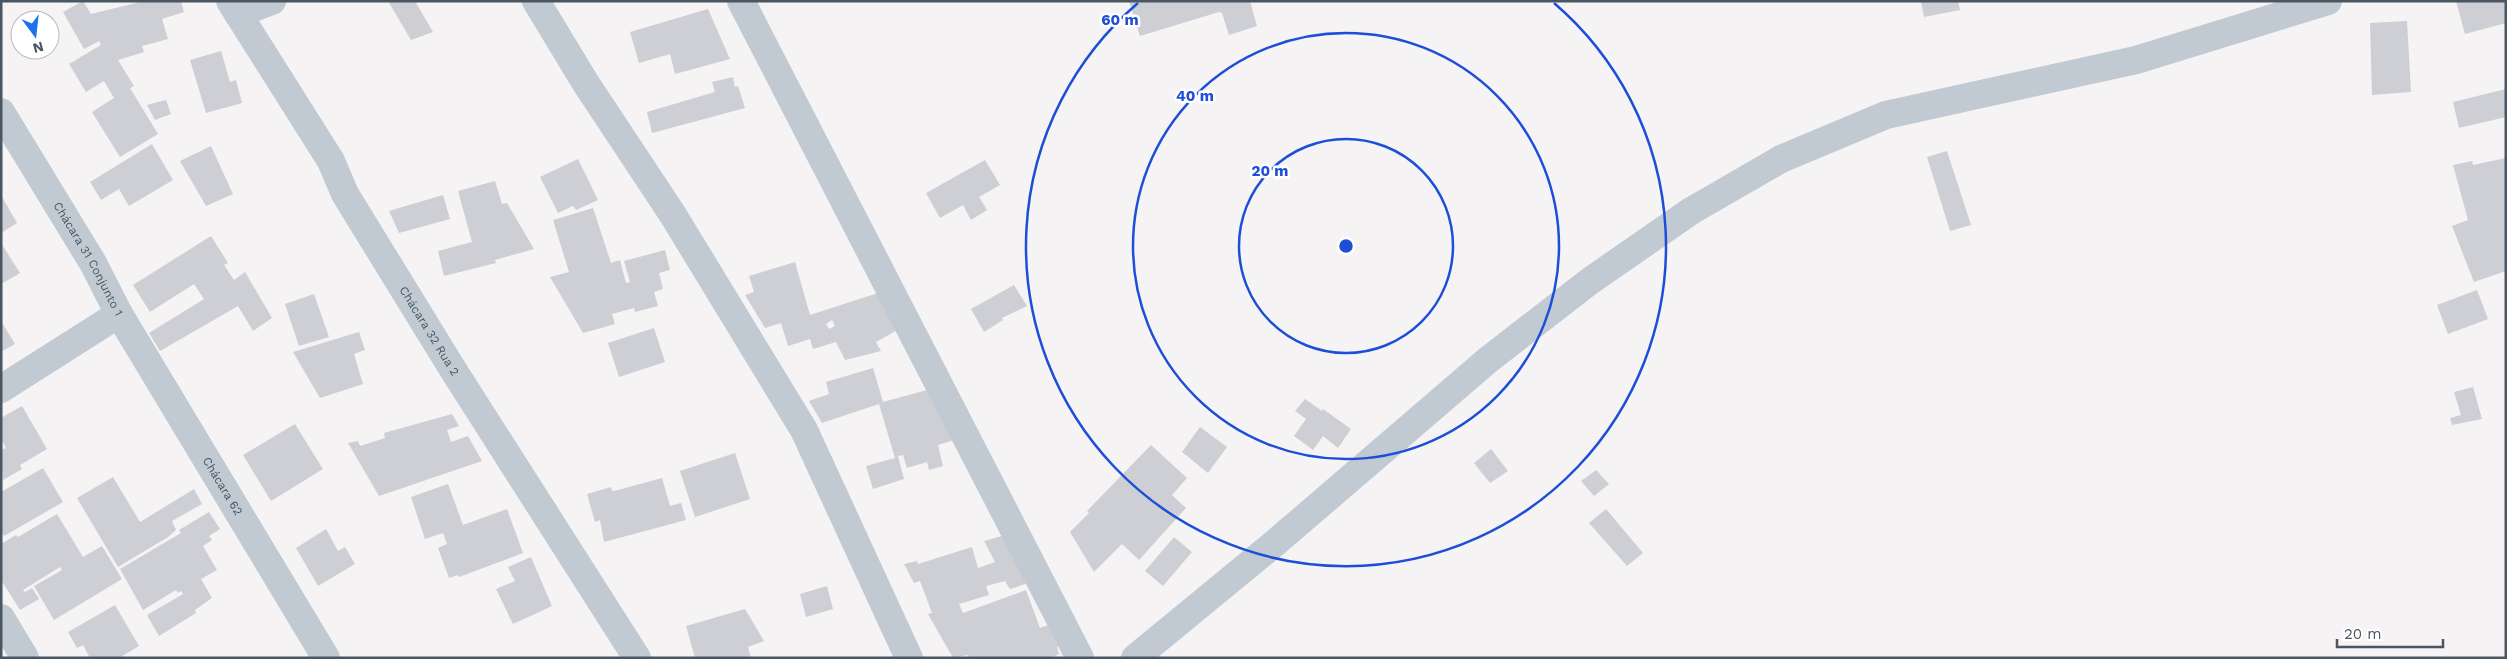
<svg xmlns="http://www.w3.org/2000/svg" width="2507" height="659" viewBox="0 0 2507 659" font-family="'Work Sans',sans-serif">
<rect width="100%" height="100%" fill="#f5f3f3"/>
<path fill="#cdcfd5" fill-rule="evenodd" d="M83,1L91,14L144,1H181L184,12L162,19L168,39L142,46L144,52L118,60L134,86L130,88L158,134L120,157L92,112L114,98L104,81L86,92L69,64L101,45L99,41L84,49L63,12Z
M388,1H415L433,32L411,40Z
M1129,1H1250L1257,26L1229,35L1222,13L1219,12L1140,36Z
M1921,1H1958L1960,10L1924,17Z
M2456,1H2506V23L2465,34Z
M708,9L730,59L675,74L670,54L639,63L630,32Z
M2407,21L2411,92L2372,95L2370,23Z
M221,51L230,82L236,80L242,103L206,113L190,60Z
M733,77L735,87L738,86L745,108L652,133L647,112L715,92L712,82Z
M2506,89V117L2459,128L2453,102Z
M166,100L171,114L155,120L147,105Z
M152,144L173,180L129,206L119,189L101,200L90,182Z
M211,146L233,194L206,206L180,161Z
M1947,151L1971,225L1950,231L1927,157Z
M2506,158V271L2474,282L2452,226L2468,220L2453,165L2472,161L2473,165Z
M578,159L598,200L576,210L573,206L558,213L540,177Z
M985,160L1000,185L979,197L987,210L971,220L963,205L940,218L926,193Z
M495,181L502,204L507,203L534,249L495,260L496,263L444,276L438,251L472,242L458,191Z
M1,195L17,223L1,233Z
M443,195L450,219L399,233L389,211Z
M593,208L611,263L620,260L626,283L630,282L624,261L665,250L670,270L659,273L663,289L654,292L658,306L635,312L634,308L612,314L615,324L583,333L550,277L569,272L553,220Z
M211,236L228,263L224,265L234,280L245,272L272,318L253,331L238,306L160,351L149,333L204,299L194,284L150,312L133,285Z
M1,243L20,273L1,284Z
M795,262L810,315L881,292L901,328L876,342L881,351L845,360L836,342L813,349L810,339L788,346L781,323L765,328L745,295L754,292L749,276ZM832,320L835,326L829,329L826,324Z
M1014,285L1027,306L1002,318L1003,320L984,332L971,309Z
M2477,290L2488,319L2448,334L2437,305Z
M314,294L329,337L299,346L285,304Z
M1,321L15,344L1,352Z
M654,328L665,362L619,377L608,343Z
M359,332L365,350L354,354L363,384L320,398L293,352Z
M873,368L883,402L934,388L961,438L938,445L943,466L929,470L927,462L907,468L903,455L898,456L904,479L873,489L866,466L895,458L879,404L822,423L809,401L829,394L826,382Z
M2473,387L2482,419L2452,425L2450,418L2461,415L2454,392Z
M1305,399L1322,411L1323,409L1351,429L1338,448L1323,436L1313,450L1294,436L1306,419L1295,411Z
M22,406L47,449L20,465L22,469L3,480L1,450L6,448L1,439V418Z
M452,414L459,426L447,430L451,442L468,436L482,461L379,496L348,443L358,441L360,446L385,438L384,433Z
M295,424L323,469L271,501L243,455Z
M1200,427L1227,447L1208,473L1182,452Z
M1151,445L1187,478L1172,495L1186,508L1139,560L1122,544L1094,572L1070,532L1089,513L1087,511Z
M1491,449L1508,471L1490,483L1474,463Z
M735,453L750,499L695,517L680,471Z
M43,468L63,502L4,536L1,531V492Z
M1596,470L1609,484L1594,496L1581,481Z
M113,477L140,522L194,489L202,504L172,521L176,530L168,537L118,567L77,498Z
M662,478L670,506L681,503L686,520L604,542L600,520L595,522L587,494L611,487L612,491L618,490Z
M448,484L463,525L507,509L523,553L459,577L458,575L449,578L438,548L447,544L443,533L425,539L411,497Z
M1606,509L1643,553L1627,566L1589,523Z
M209,512L220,529L209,536L212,540L203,546L217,570L201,579L212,598L195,610L196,613L159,636L147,615L183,594L181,591L178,593L176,590L143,610L120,569L181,533L179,530Z
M57,514L83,557L102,546L122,579L54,620L34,586L62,570L60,567L23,590L25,592L32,588L39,599L20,610L1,580V544L16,535L18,537Z
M326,529L338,551L345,547L355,564L318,586L296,548Z
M1013,533L1038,580L1010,589L1005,581L986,586L989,595L959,604L963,613L1026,590L1040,628L1060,621L1069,643L1057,647L1059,654L1051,658H969L968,655L953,658L928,614L932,613L920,581L914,583L904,564L917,561L918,564L972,547L978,568L981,567L995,562L984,541Z
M1174,537L1192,552L1163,586L1145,571Z
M531,557L552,606L513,624L496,589L515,581L508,567Z
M827,586L833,609L806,617L800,594Z
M115,605L139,646L119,658H90L83,645L77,648L68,632Z
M745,609L764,641L748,647L751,658H695L686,626Z"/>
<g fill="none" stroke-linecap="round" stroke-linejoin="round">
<g stroke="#c1cad2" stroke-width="28">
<path id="s1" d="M230,1L331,161L345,194L452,368L637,658"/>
<path d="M536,1L585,82L673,215L804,430L909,658"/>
<path d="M741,1L1080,658"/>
<path d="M238,14L272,1"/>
<path id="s2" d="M1,112L93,263L119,314L326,658"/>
<path d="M1,389L119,314"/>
<path d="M1,618L25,658"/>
<path d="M1135,658L1275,543L1488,360L1590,281L1691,211L1781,159L1886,115L2136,60L2328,1"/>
</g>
</g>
<g fill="none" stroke="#1d4ed8" stroke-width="2.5">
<circle cx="1346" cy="246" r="107"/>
<circle cx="1346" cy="246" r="213"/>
<path d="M1554 3A320 320 0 1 1 1138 3"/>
</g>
<g text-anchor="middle" stroke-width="5" stroke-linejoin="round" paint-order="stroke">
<g font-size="12" fill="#4a5661" stroke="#fff">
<text dy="4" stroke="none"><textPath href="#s2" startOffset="171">Chácara 31 Conjunto 1</textPath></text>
<text dy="4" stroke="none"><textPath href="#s1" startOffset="386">Chácara 32 Rua 2</textPath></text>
<text dy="4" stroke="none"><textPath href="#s2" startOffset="435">Chácara 62</textPath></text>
</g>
</g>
<circle cx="1346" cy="246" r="8" fill="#1d4ed8" stroke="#fff" stroke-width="2.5"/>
<g font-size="15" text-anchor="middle" font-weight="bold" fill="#1d4ed8" stroke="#fff" stroke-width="5" stroke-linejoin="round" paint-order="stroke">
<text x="1120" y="25">60 m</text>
<text x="1195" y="101">40 m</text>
<text x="1270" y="176">20 m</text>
</g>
<rect width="2507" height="659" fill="none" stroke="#4a5661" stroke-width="5"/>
<g transform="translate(35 35) rotate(165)"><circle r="24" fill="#ffffff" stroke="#b7bbc0"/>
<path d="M0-4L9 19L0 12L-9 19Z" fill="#1a73e8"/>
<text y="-8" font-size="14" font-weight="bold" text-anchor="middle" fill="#4a5661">N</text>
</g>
<path d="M2337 639v8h106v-8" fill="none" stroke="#4a5661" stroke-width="2.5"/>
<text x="2344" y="639" font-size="15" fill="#4a5661" stroke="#ffffff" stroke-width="4" paint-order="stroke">20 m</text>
</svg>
